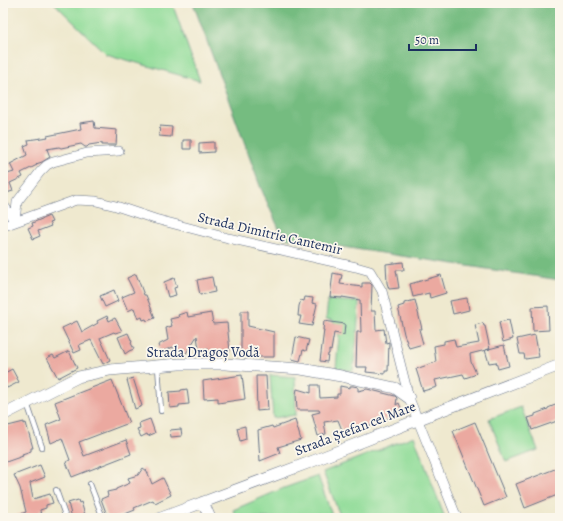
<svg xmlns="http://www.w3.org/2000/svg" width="563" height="521" viewBox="0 0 563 521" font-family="Alegreya,serif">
<rect width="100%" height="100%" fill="#fbf7ec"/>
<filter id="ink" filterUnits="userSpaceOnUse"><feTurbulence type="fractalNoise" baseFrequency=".025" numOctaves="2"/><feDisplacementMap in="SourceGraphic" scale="8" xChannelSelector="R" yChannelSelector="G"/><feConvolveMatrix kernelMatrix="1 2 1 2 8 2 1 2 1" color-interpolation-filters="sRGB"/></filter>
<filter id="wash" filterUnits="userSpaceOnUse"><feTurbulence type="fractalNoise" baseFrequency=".012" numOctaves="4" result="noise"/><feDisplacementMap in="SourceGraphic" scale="16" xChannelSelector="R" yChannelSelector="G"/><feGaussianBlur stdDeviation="0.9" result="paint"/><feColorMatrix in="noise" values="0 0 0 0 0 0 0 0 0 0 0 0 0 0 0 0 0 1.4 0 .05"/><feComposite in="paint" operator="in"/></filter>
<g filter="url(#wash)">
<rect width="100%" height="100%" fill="#efe9cf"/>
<path fill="#90dc98" stroke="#56867b" d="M54,3H172L200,81L106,54Z
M328,300L359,302L357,337L353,371L336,368L339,336L333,320L326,319Z
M270,375L295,377L296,415L273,418Z
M521,407L538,450L506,462L489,419Z
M414,436L445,518H341L323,472Z
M318,476L333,518H237L233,510L284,488Z"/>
<path fill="#74bc80" stroke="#48766f" d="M193,3H560V280L283,238L260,186Z"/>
<g id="blocks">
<path fill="#eba9a0" d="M94,121L95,128L117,130L116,145H102V143L89,145L87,147H85L81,144L61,148L59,147L47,149L50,157L42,162L36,164L37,165L21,173L23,177L10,183L13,191L3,194V165H4L7,174L14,172L10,164L27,155L24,146L29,144L28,140L48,137L47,136L81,129L80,123Z
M160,126L172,127L171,137L159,136Z
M183,140H191V149H183Z
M214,142V152L199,153V143Z
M49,216L52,222L49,223L51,226L38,231L40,236L33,239L28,228L33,226L32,223Z
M403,262L404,270H396L399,288L389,289L387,283L386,264Z
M333,273L342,275L340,284L362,287V283H370L372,285L371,311H375L376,330L384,329L386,343L389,342L388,371H385V374L366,372L367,367H356L357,332H361L360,300L342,297V298L330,297Z
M136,274L144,295H146L155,318L147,321L146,319L143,320L142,317L138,319L134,308L128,311L122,297L134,292L127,278Z
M441,275L446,293L430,298L429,293L413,297L410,284Z
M212,277L215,292L200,295L197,280Z
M174,278L177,287L174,288L176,295L168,297L164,282Z
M114,290L118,301L105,307L100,296Z
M305,297L313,298L312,303L317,304L312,326L299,324L301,316H298L299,306L301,300L304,301Z
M467,298L469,310L453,314L450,301Z
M415,300L422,329H419L423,344L409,348L404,334L398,307L404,305V303Z
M548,306L549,330L533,331L532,307Z
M241,311H248V326L274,332V357H258V354H241Z
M187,312L188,317L211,313L213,324L227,323L230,351L209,355L208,349L199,350L197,336L185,355L182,354L176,356L173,347L161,352L158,345L168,340L166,328L172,326L170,319L179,317L178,315Z
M107,316L109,321L115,318L122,331L115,333L114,332L100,338L110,360L103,364L91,340L79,345L81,350L74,353L62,328L77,321L82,332L98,323L97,321Z
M509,320L513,339L503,342L499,322Z
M324,321L345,324L344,335L334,333L331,351L329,350V354H328L327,362L320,361L324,330H323Z
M483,323L484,326H485L490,349L470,354L471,362L476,373L474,375L465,378L463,374L435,380L437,387L423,391L416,369L436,362L434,346L444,344V341L454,339L456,347L479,343L475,325Z
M128,333L132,342L131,343L134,349L129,351L125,354L118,337Z
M535,335L539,357L525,359L524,354H520L517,339Z
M296,337L309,340L306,351L303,350L300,361L292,359Z
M504,345L509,366L498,369L496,362L489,363L485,350Z
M69,351L77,368L58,378L47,358L53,355L55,358Z
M12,369L19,382L7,388L3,381V374Z
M242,375L245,399L218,403V398L204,399L203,381Z
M256,376H266L268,410L257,411Z
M133,378L142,406L135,409L127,380Z
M112,380L129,423L79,442L84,456L126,440L131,454L72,477L66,462L70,460L62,438L51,443L46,425L61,419L55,402Z
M311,385H319L320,398L337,397V394H340V386L350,388V386H353L358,387V391L367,389L395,396L397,398L396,405L399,403L403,413L344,435L338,420L324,422L326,434L318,436L312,414L320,412L319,410H297L296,394L297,389L311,393Z
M187,389L189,404L179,405V407L170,408L169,392L181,391V390Z
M560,403V420L532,430L528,418L535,416V414L548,409V408Z
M150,419L155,433L148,436L147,434L141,437L137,429L140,428L139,423Z
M295,420L301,440L278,447L280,453L260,461L258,430L272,426L273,428Z
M3,422L8,426L24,422V424L26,423L33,448H31V451L22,454L23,456L3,463Z
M475,422L506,497L484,506L453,431Z
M245,426L246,439L240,441L237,428Z
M181,429L182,436L171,437L170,430Z
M40,465L45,477L30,483L33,499L50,494L53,503L46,505V508L40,510L41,517L33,518H12V517L26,512L20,488L14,475Z
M560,467V494L525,508L516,484Z
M143,468L147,471L152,484L163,478L171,495L155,503L153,500L134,508L135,510L115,518H108L101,499L108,496L107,492L116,490V489L130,483L128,478L138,475Z
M78,500L79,503L81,502L86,518H72L68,503Z"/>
</g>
</g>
<g filter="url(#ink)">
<use href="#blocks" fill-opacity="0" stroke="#657086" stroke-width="1"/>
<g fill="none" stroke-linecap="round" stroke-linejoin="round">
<g stroke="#657086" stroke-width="6">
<path id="service" d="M158,366L161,411
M27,403L42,447
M90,484L103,518
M56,490L66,518"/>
</g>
<g stroke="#657086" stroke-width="10">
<path id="minor" d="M3,204L15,222
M15,222L17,202L40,172L47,165L53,162L87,153L119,151
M3,227L4,226L76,200L96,201L116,206L155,219L228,238L356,267L370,271L382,291L409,398L457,518"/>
</g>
<g stroke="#657086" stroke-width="12">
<path id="tertiary" d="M3,415L78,377L110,370L179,364H225L301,369L341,376L395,388L409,398
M203,502L210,518
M161,518L313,461L435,413L560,365"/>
</g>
<use href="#service" stroke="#fff" stroke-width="4.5"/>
<use href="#minor" stroke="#fff" stroke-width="9"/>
<use href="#tertiary" stroke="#fff" stroke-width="11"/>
</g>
</g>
<g text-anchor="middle" stroke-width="3.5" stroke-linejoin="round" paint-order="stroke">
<g font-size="14" fill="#1b2f5e" stroke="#fbf7ec">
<text transform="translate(270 233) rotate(13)" y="5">Strada Dimitrie Cantemir</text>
<text x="203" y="357">Strada Dragoș Vodă</text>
<text transform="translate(355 428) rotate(-21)" y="5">Strada Ștefan cel Mare</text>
</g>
</g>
<rect width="563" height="521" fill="none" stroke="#fbf7ec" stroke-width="16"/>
<path d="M409 44v6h67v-6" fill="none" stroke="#1b2f5e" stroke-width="2"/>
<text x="415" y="44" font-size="12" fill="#1b2f5e" stroke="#fbf7ec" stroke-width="3" paint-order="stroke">50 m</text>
</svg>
